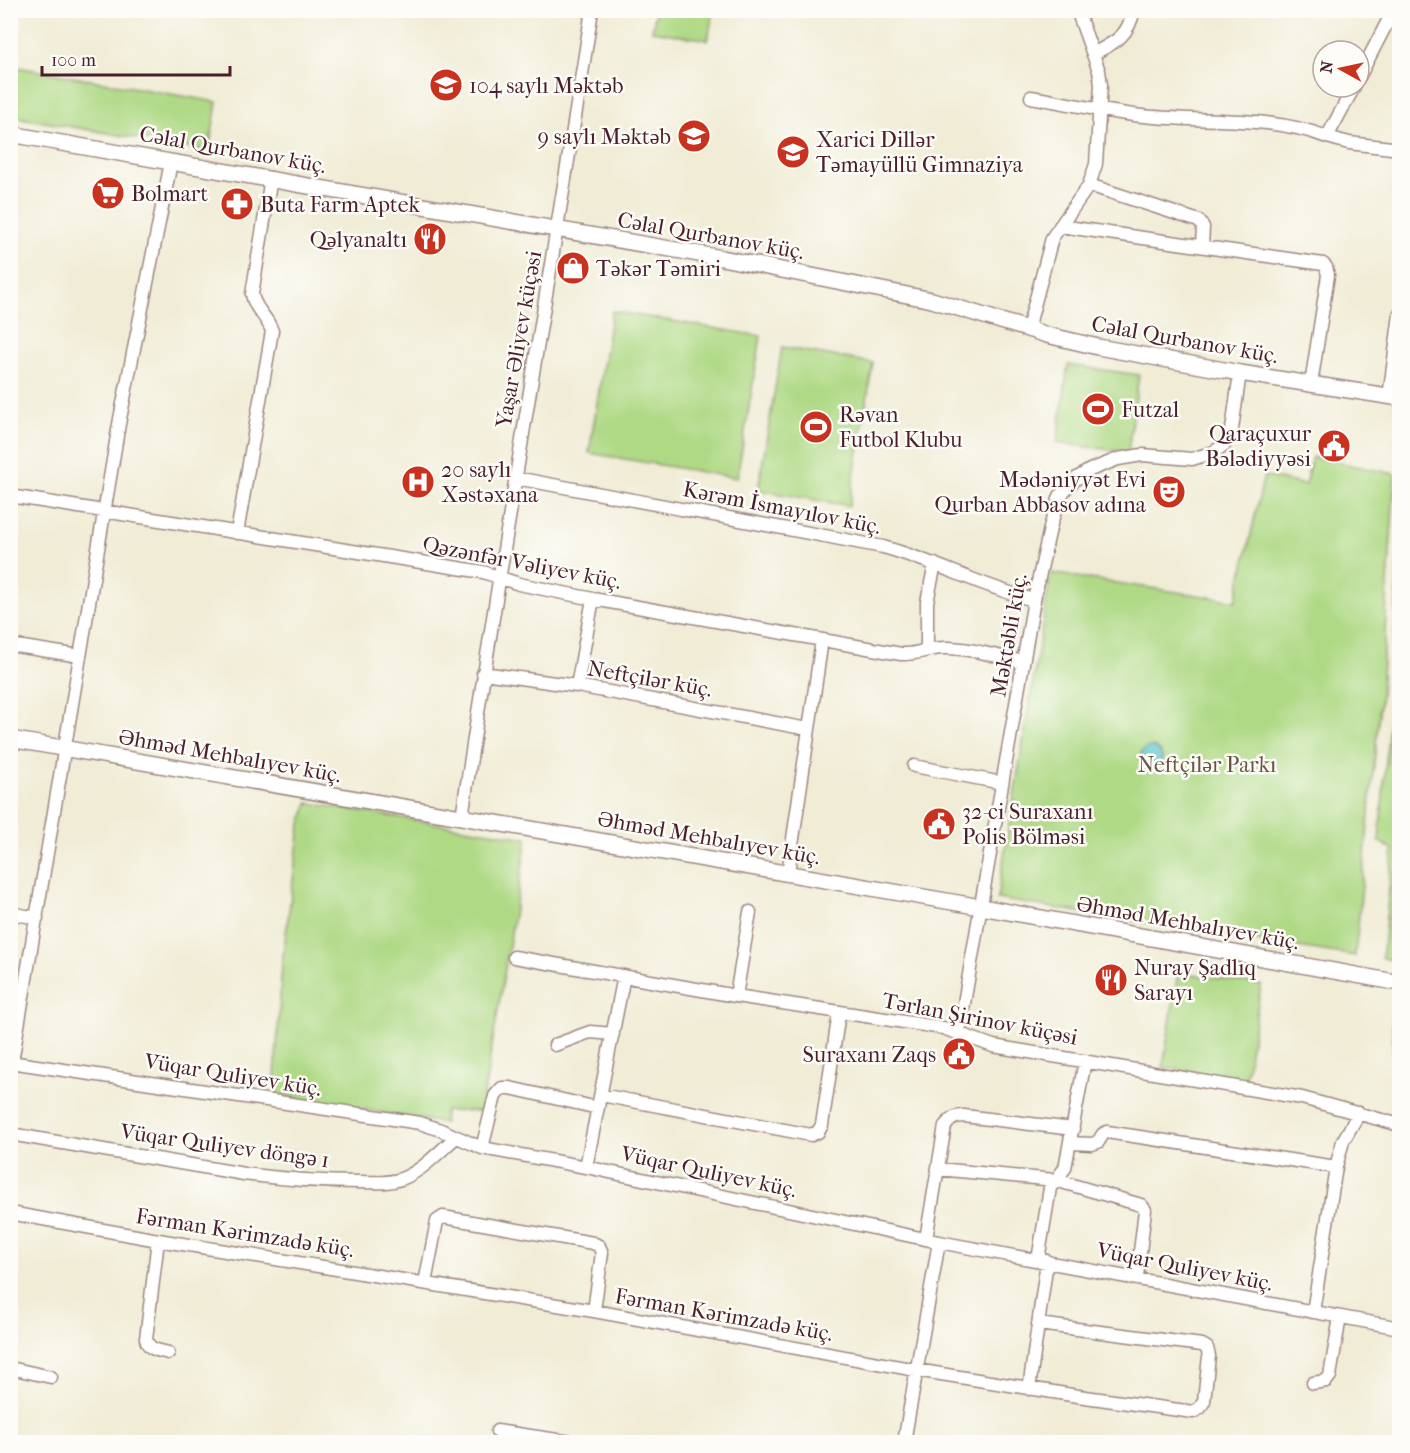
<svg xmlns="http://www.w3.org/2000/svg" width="1410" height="1453" viewBox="0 0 1410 1453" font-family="'IM FELL French Canon',serif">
<rect width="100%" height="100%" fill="#fdfcf7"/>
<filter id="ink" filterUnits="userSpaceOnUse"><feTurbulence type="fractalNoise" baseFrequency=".0167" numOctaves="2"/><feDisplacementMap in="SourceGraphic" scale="12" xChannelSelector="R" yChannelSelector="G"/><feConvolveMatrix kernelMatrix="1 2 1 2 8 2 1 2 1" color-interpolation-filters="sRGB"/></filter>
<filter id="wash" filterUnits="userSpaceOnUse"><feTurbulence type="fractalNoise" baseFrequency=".008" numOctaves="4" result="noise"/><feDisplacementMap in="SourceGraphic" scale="24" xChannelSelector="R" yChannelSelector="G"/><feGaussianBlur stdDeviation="1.35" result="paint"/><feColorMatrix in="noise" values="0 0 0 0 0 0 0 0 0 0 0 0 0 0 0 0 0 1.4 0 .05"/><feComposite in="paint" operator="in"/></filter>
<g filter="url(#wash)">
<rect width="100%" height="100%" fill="#f0ecd6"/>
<path fill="#afd985" stroke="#7c7c58" stroke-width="1.5" d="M656,10L713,11L708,40L652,31Z
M11,66L217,102L209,151L11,116Z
M612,311L761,336L737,478L589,453Z
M782,347L873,363L849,506L758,490Z
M1068,365L1139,375L1128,452L1057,443Z
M1312,457L1395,474L1381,693L1355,956L997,899L1051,573L1236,601L1264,476L1305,485Z
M1399,548V961L1382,958L1393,850L1379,841L1392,690Z
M308,803L527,838L481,1111H445L444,1123L274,1094L282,964L300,827Z
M1178,972L1261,985L1245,1082L1163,1067Z
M1392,1004L1399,1005V1114L1395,1113Z"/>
<path fill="#57c4cc" stroke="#50727c" stroke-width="1.5" d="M1140 758a11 11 0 1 1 22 0a11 11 0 1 1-22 0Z"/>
</g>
<g filter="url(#ink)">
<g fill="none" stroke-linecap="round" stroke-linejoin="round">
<g stroke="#9d8680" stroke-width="15">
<path id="minor" d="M1093,54C1115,42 1128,37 1134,10
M1359,77L1391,15L1400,11
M1031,97C1072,104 1113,114 1154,117C1211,122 1273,116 1327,137L1354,87
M1327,137L1349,143L1400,149
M1089,185L1199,221L1203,227L1202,246
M1060,226L1323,264L1326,267L1328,275L1311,384
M1028,329L1052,238L1089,185L1096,164L1101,85L1099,71L1077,10
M1389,397L1400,314
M516,478L883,547C935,561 982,587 1034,600
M10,496L483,572L519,584L593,599L901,654C916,655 929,648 944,648C968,647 999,657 1023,662
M237,533L272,331C267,316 254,309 252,294L271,178
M10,645L80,656
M927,650V602L935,564
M483,673L577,686L808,729
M577,686L593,599
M914,766L1002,783
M462,817C502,548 550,280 592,10
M788,873L822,640
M10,913L37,918
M514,957L736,996L943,1028L993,1046L1302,1098L1400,1125
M736,996L750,912
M959,1032L1034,600L1051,524L1060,496L1068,486L1077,478L1090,470L1118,459L1142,455L1192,459L1214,452L1225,444L1232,429L1240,373
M555,1045L590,1032L613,1034
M10,1062L420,1123L441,1130L482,1148L586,1167L939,1242L1400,1328
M12,1062L119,424L171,162
M601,1095L811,1135L818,1132L822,1125L839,1013
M10,1134L244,1174C283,1179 321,1182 359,1182C373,1182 388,1184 401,1179C421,1172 440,1151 456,1137
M1071,1143L1092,1144L1098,1142L1103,1134L1107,1132L1336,1167
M482,1148L495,1096L502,1088H510L598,1108
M586,1167L624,976
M938,1169L1055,1180L1141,1205L1145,1210L1137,1277
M10,1213L158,1240L594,1311L916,1370L1078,1396L1193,1412L1200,1408L1204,1401L1209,1356L1207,1348L1202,1345L1038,1324
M926,1239L945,1126C951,1119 954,1116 964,1116L1073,1129
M158,1240L146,1339C148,1350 158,1350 168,1353
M1038,1260L1050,1188L1065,1168L1085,1061
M425,1283L437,1221L443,1217L593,1243L599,1246L602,1253L594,1311
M1313,1312L1336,1167L1343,1141L1359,1113
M10,1368L51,1377
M1313,1383L1326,1381L1330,1376L1340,1317
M1029,1389L1047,1261
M497,1431L571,1442
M904,1442L939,1242"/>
</g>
<g stroke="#9d8680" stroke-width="18">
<path id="tertiary" d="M10,134L722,258L932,300L1047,335L1098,347L1240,373L1400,398
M10,739L981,907L1400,983"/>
</g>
<use href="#minor" stroke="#fff" stroke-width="12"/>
<use href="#tertiary" stroke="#fff" stroke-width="15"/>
</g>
</g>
<defs>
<g id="school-disc" transform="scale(1.725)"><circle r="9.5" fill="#c8321e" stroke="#fdfcf7"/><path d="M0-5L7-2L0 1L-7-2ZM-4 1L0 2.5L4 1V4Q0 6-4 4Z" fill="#fff"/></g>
<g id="supermarket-disc" transform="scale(1.725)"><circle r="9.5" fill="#c8321e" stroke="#fdfcf7"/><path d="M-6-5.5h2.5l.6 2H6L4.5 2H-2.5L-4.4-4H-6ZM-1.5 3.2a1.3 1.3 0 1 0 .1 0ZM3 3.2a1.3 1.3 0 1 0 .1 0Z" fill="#fff"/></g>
<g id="pharmacy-disc" transform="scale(1.725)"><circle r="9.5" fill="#c8321e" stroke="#fdfcf7"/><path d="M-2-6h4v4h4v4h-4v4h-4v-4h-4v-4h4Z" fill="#fff"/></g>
<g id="restaurant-disc" transform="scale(1.725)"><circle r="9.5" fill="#c8321e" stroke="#fdfcf7"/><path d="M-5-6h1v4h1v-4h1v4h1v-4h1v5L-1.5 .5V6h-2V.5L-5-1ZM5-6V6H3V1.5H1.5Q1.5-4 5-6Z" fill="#fff"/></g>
<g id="shop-disc" transform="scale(1.725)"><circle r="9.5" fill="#c8321e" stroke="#fdfcf7"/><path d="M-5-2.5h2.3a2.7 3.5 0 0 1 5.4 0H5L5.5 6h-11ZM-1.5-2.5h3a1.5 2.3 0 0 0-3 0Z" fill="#fff"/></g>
<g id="stadium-disc" transform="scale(1.725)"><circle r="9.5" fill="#c8321e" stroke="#fdfcf7"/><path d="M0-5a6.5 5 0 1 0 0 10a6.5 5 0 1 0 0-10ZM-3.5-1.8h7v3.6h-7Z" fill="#fff"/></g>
<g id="civic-disc" transform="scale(1.725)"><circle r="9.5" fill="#c8321e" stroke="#fdfcf7"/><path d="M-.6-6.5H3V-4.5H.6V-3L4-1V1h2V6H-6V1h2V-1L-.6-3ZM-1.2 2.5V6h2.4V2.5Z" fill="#fff"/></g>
<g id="hospital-disc" transform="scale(1.725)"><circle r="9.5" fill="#c8321e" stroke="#fdfcf7"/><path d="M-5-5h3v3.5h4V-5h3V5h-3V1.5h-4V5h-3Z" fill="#fff"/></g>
<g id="theatre-disc" transform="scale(1.725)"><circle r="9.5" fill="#c8321e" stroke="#fdfcf7"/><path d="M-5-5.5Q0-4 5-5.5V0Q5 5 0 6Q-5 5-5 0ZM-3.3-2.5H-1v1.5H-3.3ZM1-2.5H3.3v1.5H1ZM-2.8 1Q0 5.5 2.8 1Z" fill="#fff"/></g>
</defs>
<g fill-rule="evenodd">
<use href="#school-disc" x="446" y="85"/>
<use href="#school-disc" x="694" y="136"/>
<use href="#school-disc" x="793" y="152"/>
<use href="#supermarket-disc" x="108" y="193"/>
<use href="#pharmacy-disc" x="237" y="204"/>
<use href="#restaurant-disc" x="430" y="239"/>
<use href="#shop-disc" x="573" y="268"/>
<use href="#stadium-disc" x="1098" y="409"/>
<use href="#stadium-disc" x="816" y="427"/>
<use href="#civic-disc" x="1334" y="446"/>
<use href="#hospital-disc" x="418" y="482"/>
<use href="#theatre-disc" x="1169" y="492"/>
<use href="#civic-disc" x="939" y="824"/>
<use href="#restaurant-disc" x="1111" y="980"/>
<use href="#civic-disc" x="959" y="1054"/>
</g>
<g text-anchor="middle" stroke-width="5" stroke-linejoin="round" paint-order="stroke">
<g font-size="22" fill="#4a1f2b" stroke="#fdfcf7" text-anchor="start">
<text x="469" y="93">104 saylı Məktəb</text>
<text x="671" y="144" text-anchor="end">9 saylı Məktəb</text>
<text x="816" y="147">Xarici Dillər<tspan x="816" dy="25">Təmayüllü Gimnaziya</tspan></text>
<text x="131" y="201">Bolmart</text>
<text x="260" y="212">Buta Farm Aptek</text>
<text x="407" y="247" text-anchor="end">Qəlyanaltı</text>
<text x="596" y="276">Təkər Təmiri</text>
<text x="1121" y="417">Futzal</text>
<text x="839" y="422">Rəvan<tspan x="839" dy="25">Futbol Klubu</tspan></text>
<text x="1311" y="441" text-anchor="end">Qaraçuxur<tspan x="1311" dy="25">Bələdiyyəsi</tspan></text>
<text x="441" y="477">20 saylı<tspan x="441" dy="25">Xəstəxana</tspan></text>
<text x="1146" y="487" text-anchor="end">Mədəniyyət Evi<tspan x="1146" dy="25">Qurban Abbasov adına</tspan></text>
<text x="962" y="819">32-ci Suraxanı<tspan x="962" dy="25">Polis Bölməsi</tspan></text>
<text x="1134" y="975">Nuray Şadlıq<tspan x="1134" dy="25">Sarayı</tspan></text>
<text x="936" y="1062" text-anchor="end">Suraxanı Zaqs</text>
</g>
<g font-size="22" fill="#4a1f2b" stroke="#fdfcf7">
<text transform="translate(233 149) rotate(10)" y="8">Cəlal Qurbanov küç.</text>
<text transform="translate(711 235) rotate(10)" y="8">Cəlal Qurbanov küç.</text>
<text transform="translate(518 339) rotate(-80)" y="8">Yaşar Əliyev küçəsi</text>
<text transform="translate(1185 339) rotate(10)" y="8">Cəlal Qurbanov küç.</text>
<text transform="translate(782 507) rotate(11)" y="8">Kərəm İsmayılov küç.</text>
<text transform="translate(522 562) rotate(11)" y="8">Qəzənfər Vəliyev küç.</text>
<text transform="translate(1008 635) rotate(-80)" y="8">Məktəbli küç.</text>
<text transform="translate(650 678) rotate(10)" y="8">Neftçilər küç.</text>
<text transform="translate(230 755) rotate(10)" y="8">Əhməd Mehbalıyev küç.</text>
<text transform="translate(709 837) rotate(10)" y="8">Əhməd Mehbalıyev küç.</text>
<text transform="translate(1188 922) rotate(10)" y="8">Əhməd Mehbalıyev küç.</text>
<text transform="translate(980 1018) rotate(11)" y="8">Tərlan Şirinov küçəsi</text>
<text transform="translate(233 1074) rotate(9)" y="8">Vüqar Quliyev küç.</text>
<text transform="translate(225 1145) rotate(8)" y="8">Vüqar Quliyev döngə 1</text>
<text transform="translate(709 1171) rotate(12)" y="8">Vüqar Quliyev küç.</text>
<text transform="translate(245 1232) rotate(9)" y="8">Fərman Kərimzadə küç.</text>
<text transform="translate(1185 1266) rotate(11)" y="8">Vüqar Quliyev küç.</text>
<text transform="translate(724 1314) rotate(10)" y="8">Fərman Kərimzadə küç.</text>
</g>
<g font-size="22" fill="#685746" stroke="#fdfcf7">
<text x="1207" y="772">Neftçilər Parkı</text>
</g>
</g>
<rect width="1410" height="1453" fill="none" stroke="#fdfcf7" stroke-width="36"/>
<g transform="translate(1341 69) rotate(278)"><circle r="28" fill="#fdfcf7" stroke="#b5a4a5" stroke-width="1.5"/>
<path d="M0-4.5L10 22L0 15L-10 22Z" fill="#c8321e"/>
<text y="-9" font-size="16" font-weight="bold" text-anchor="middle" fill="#4a1f2b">N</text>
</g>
<path d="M42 66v9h188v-9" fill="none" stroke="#4a1f2b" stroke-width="3"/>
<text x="51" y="66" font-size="18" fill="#4a1f2b" stroke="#fdfcf7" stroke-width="4.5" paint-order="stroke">100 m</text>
</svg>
